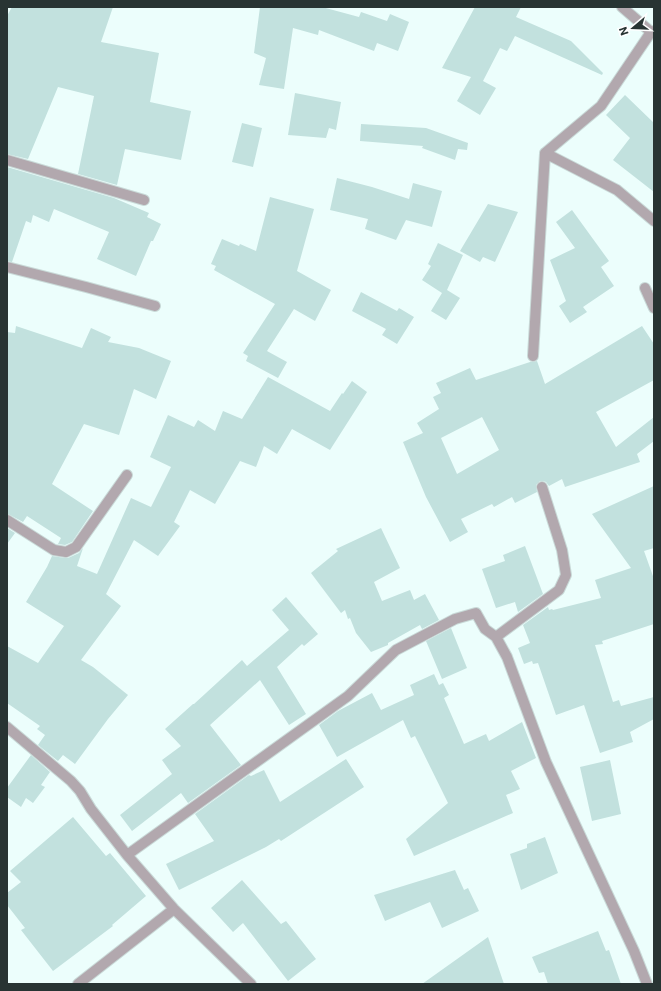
<svg xmlns="http://www.w3.org/2000/svg" width="661" height="991" viewBox="0 0 661 991" font-family="Commissioner,sans-serif">
<rect width="100%" height="100%" fill="#ecfefc"/>
<path fill="#c2e1de" fill-rule="evenodd" d="M12,7H113L101,42L159,53L150,102L191,111L181,160L125,149L117,185L78,174L94,96L58,87L28,159L7,154V16Z
M260,7H322L359,17L361,12L387,21L390,14L409,22L398,51L377,43L374,51L319,30L318,35L293,28L284,89L259,85L266,58L254,53Z
M475,7H521L516,17L571,41L603,73L602,75L515,36L507,51L500,48L483,81L496,88L480,115L457,101L471,77L442,68Z
M295,93L341,102L336,130L329,128L326,138L288,135Z
M625,95L654,123V192L613,160L630,138L606,115Z
M242,123L262,128L253,167L232,162Z
M361,124L426,128L468,143L467,150L458,149L455,160L422,148L423,146L360,141Z
M7,167L114,198L149,213L147,217L161,224L153,241H151L136,276L97,259L109,232L54,209L49,222L33,215L31,223L26,221L12,262L7,261Z
M337,178L372,187L409,199L413,183L442,191L432,227L406,220L396,240L365,229L368,219L330,210Z
M270,197L314,209L297,271L331,290L315,321L294,309L267,351L287,362L278,378L246,361L248,356L243,353L275,304L214,270L216,266L211,264L222,239L239,246L240,244L256,251Z
M488,204L518,212L495,262L483,257L480,262L460,251Z
M572,210L609,261L601,267L614,286L583,307L587,312L570,323L559,306L566,301L550,260L575,248L556,222Z
M438,243L463,255L447,290L460,298L446,320L431,311L442,293L422,280L431,266L428,264Z
M361,292L397,311L399,308L414,317L397,344L382,335L386,329L352,311Z
M16,326L82,348L91,328L111,337L108,342L139,348L171,361L156,399L134,389L119,435L84,424L52,484L93,511L72,542L65,545L58,544L61,538L27,516L23,522L10,515L7,514V332L15,333Z
M642,326L654,344V380L596,412L616,447L654,417V441L637,454L640,462L565,487L562,479L549,486L546,482L543,481H540L536,485L537,492L515,503L512,497L494,507L492,504L461,519L468,532L450,542L426,497L403,442L423,433L417,423L439,409L433,397L441,393L436,383L470,368L476,380L530,362H533L537,361L545,384ZM482,417L499,450L457,474L441,438Z
M268,377L330,411L342,393L343,394L352,381L367,392L330,450L292,429L277,454L264,446L256,467L240,461L215,504L190,490L174,522L180,526L158,556L134,540L106,594L121,606L81,660L93,667L128,695L108,719L75,764L63,755L58,761L38,745L45,735L37,729L40,726L7,703V646L38,663L64,626L26,602L47,567L52,556L65,558H68L79,553L83,548L77,566L97,574L131,498L151,507L171,467L150,457L168,415L194,427L198,420L215,431L223,411L242,419Z
M654,486V548L644,551L654,579V624L602,641L603,644L595,645L613,702L619,700L621,706L654,697V719L630,732L633,742L600,753L584,705L556,715L538,663L533,664L532,661L524,664L518,648L530,643L523,625L548,607L549,610L552,609L553,610L601,598L595,580L631,568L592,514Z
M7,528L15,533L7,544Z
M381,528L400,568L374,582L382,601L410,590L414,600L425,594L439,620L422,629L420,625L388,643V645L371,652L356,633L350,618L348,619L345,610L341,613L311,573L338,551L336,549Z
M525,546L543,594L518,612L515,602L496,608L482,569L505,561L503,555Z
M286,597L318,634L304,646L302,644L277,667L306,714L289,725L260,680L210,725L241,765L188,803L181,793L132,831L120,815L172,774L162,760L181,746L165,729L193,704H194L242,660L247,666L289,630L272,610Z
M451,628L467,668L442,679L426,641Z
M434,674L439,685L443,683L449,695L444,698L464,744L486,734L489,741L522,722L536,758L511,771L520,789L506,795L513,813L414,856L406,839L448,803L415,736L411,738L403,720L337,757L319,725L338,711L372,693L381,710L414,695L410,685Z
M31,755L50,772L41,785L45,787L33,803L26,798L21,807L7,797V788Z
M346,759L364,787L281,841L279,839L266,847L179,890L166,864L214,841L195,814L249,775L251,776L264,770L280,802Z
M610,760L621,814L592,821L580,767Z
M73,817L106,856L110,853L146,896L112,925L113,926L53,971L21,930L25,928L7,905V893L21,882L10,871Z
M545,837L558,873L521,890L510,854L527,848V844Z
M455,870L464,890L468,888L479,911L442,928L430,902L385,921L374,895Z
M242,880L281,924L286,921L316,959L288,981L243,923L233,932L211,908Z
M598,931L606,951L609,950L621,984H548L544,972L539,973L532,957Z
M488,937L504,984H422Z"/>
<g fill="none" stroke-linecap="round" stroke-linejoin="round">
<g stroke="#c9dad8" stroke-width="12">
<path id="minor" d="M622,7L651,32
M545,153L617,190L654,221
M7,160L144,200
M7,267L86,287L155,306
M645,288L654,308
M533,356L545,153L601,106L651,32L654,31
M7,520L54,550L66,552L76,547L127,475
M496,637L559,590L566,575L562,550L542,487
M7,727L71,781L80,791L91,809L127,855L174,909L251,984
M127,855L348,696L396,650L455,619L476,613L485,629L496,637L507,657L546,762L634,951L647,984
M78,984L174,909"/>
</g>
<use href="#minor" stroke="#b2a8ae" stroke-width="10"/>
</g>
<rect width="661" height="991" fill="none" stroke="#283433" stroke-width="16"/>
<g transform="translate(633 28) rotate(251)" stroke="#ffffff" stroke-width="3" paint-order="stroke">
<path d="M0-3L7 15L0 10L-7 15Z" fill="#283433"/>
<text y="-6" font-size="11" font-weight="bold" text-anchor="middle" fill="#283433">N</text>
</g>
</svg>
